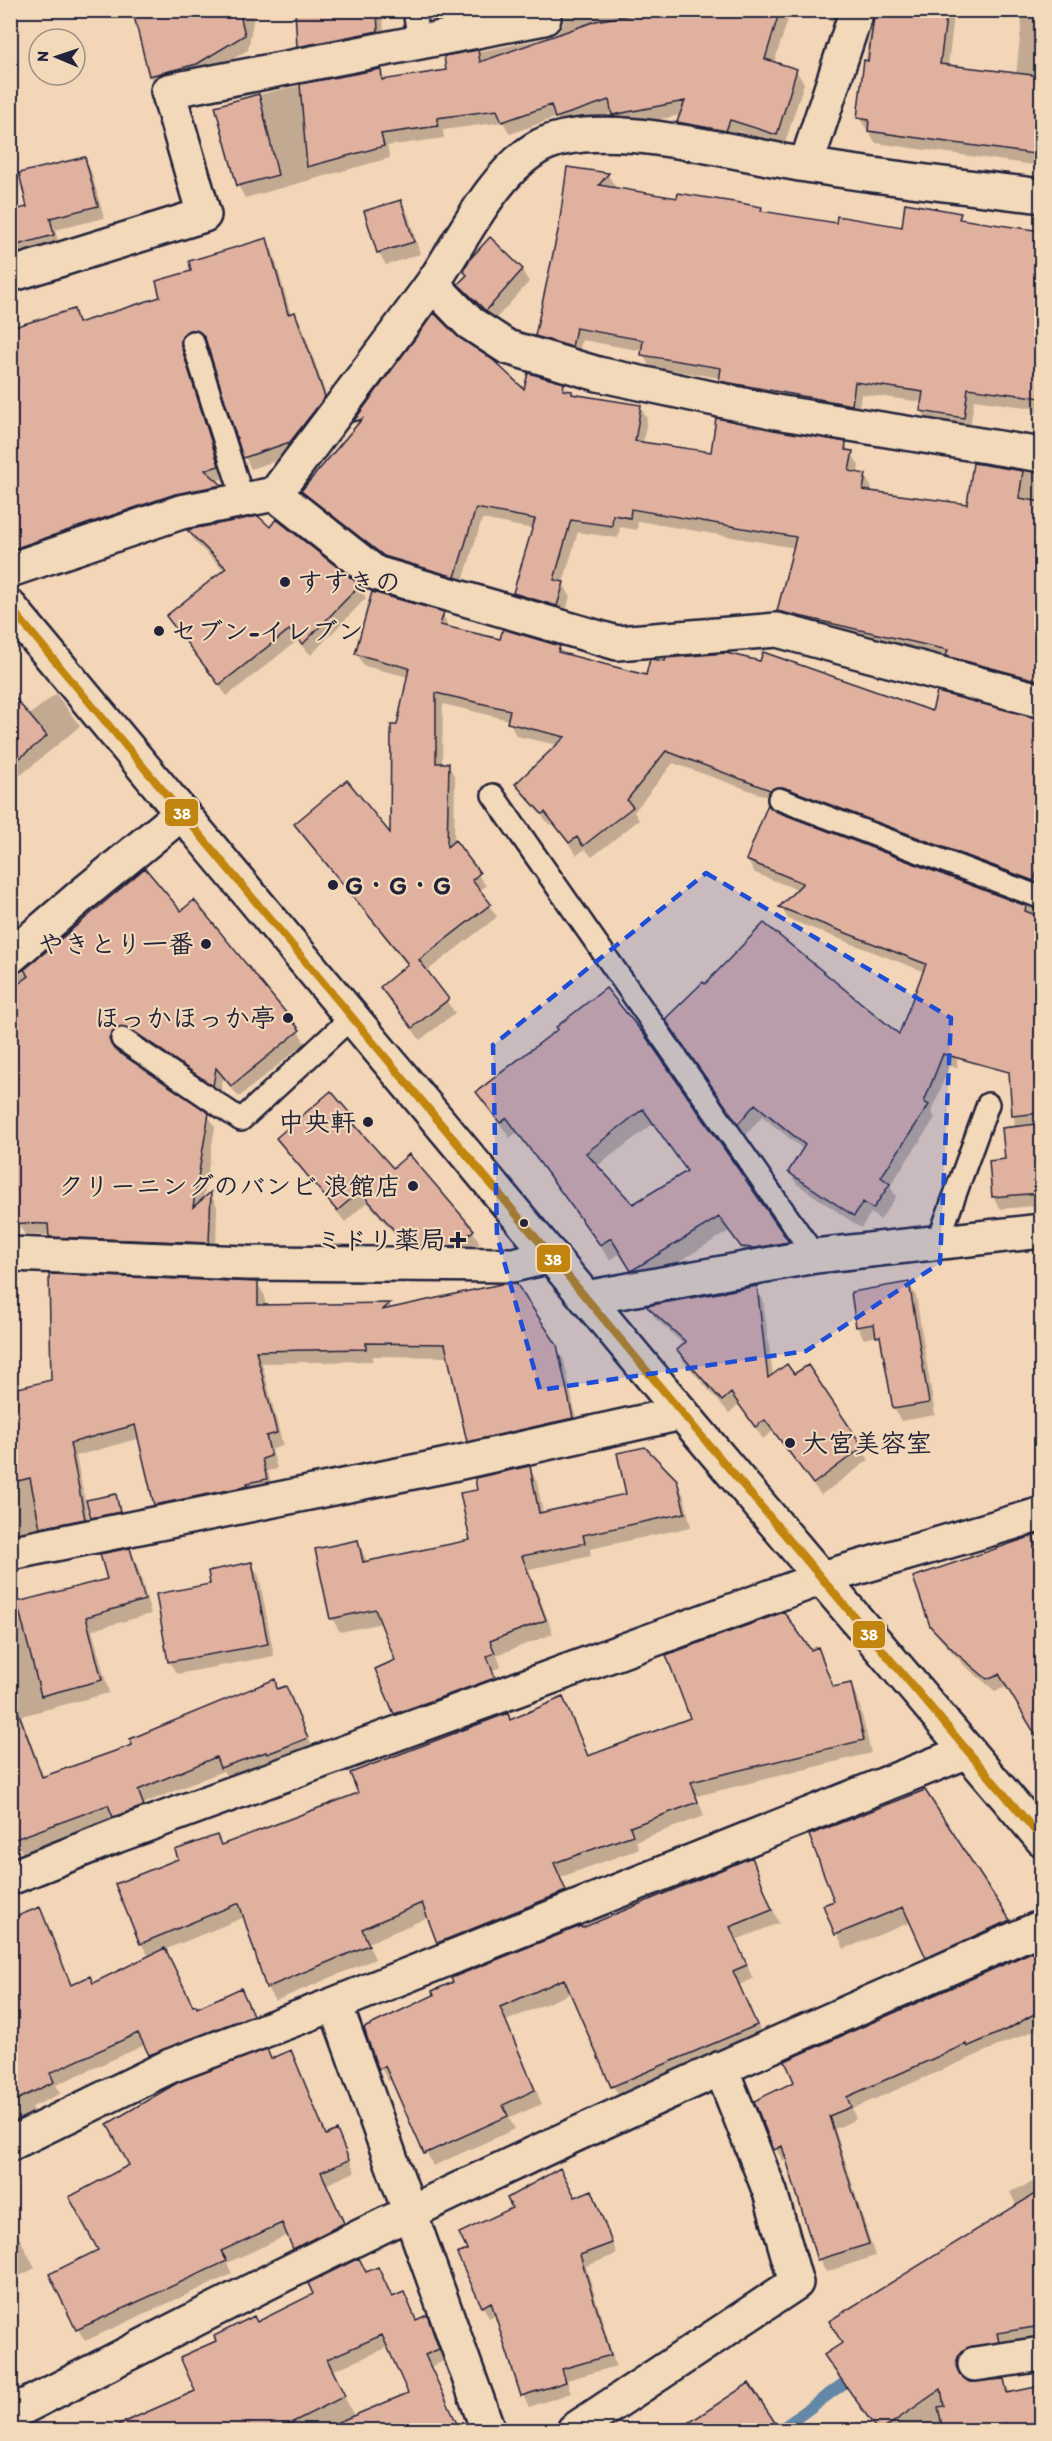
<svg xmlns="http://www.w3.org/2000/svg" width="1052" height="2441" viewBox="0 0 1052 2441" font-family="Itim,'Klee One',sans-serif">
<rect width="100%" height="100%" fill="#f3d5b7"/>
<filter id="ink" filterUnits="userSpaceOnUse"><feTurbulence type="fractalNoise" baseFrequency=".0167" numOctaves="2"/><feDisplacementMap in="SourceGraphic" scale="12" xChannelSelector="R" yChannelSelector="G"/><feConvolveMatrix kernelMatrix="1 2 1 2 8 2 1 2 1" color-interpolation-filters="sRGB"/></filter>
<g filter="url(#ink)">
<path fill="#0003" fill-rule="evenodd" d="M135,10H255L248,50L204,76L157,88L150,75Z
M296,10H382L385,43L306,59L299,46Z
M441,10H629L631,16L725,10H791L774,63L796,71L804,83L784,146L737,131L733,142L695,136L688,123L691,113L620,127L612,113L564,130L557,117L510,134L503,122L443,130L444,138L387,146L390,158L245,198L238,185L217,107L274,91L380,70L386,81L448,72L446,58L548,38L558,33L563,24L564,16L558,12L449,31L442,19Z
M800,10H850L843,25Z
M876,10H952L954,14L948,67L1016,75L1023,10H1042V166L876,143L859,118L868,41Z
M84,159L91,171L104,218L55,230L60,247L10,260V213L29,208Z
M569,169L608,175L615,186L613,189L761,208L764,213L837,225L1035,231L1042,243V414L1036,413L1033,408L974,400L970,429L929,423L922,411L923,402L861,394L858,417L727,392L721,378L650,367L643,355V351L582,340L578,358L544,348L537,336L560,226Z
M401,202L408,214L420,254L386,265L379,253L366,212Z
M267,240L273,252L291,315L295,314L302,325L331,409L297,454L251,469L245,457L209,346L204,341L195,342L187,351V359L225,478L215,481L228,497L23,560L10,543L73,311L81,323L162,298L193,272Z
M522,270L529,282L493,322L467,296L460,284Z
M434,315L456,337L525,392L563,385L573,395L640,406L647,419L643,443L712,454L845,444L859,465L858,474L865,476L872,488V492L968,505L974,465L1042,474V691L786,624L779,611L795,548L638,521L637,530L620,527L618,538L578,532L563,583L570,596L564,618L522,606L515,593L533,529L482,519L461,588L392,568L310,503L303,491L357,426L355,422Z
M270,529L359,586L366,598L311,655L297,641L227,696L167,616L225,571L195,542L189,531Z
M443,614L449,629L501,641L559,647L563,655L647,676L933,713L1042,721V895L673,763L634,812L639,820L592,857L585,849L577,855L553,823L550,825L524,796L517,784L558,745L516,736L509,720L443,704L442,765H448L455,777L454,842L486,886L479,891L497,917L426,972L455,1013L420,1040L382,987L408,966L296,825L391,837L398,726L409,677L364,666L357,654Z
M10,691L29,715L56,694L80,726L10,784Z
M774,812L1042,912V1014L952,1030L958,1068L949,1066L932,1112L935,1118L890,1186L896,1197L880,1220L871,1213L861,1228L797,1184L789,1172L804,1150L762,1116L746,1135L674,1032L900,1037L925,972L788,919L781,907L798,890L755,873L747,860Z
M145,870L180,913L298,1031L305,1043L239,1097L223,1078L220,1097L118,1045L117,1053L208,1115L215,1127L203,1201L211,1195L217,1206L216,1255L57,1249L50,1235H25L19,1225H10V977L23,973Z
M644,1039L788,1242L796,1257L751,1262L729,1231L641,1285L621,1253L610,1260L517,1132L510,1138L478,1092ZM653,1124L688,1173L633,1206L596,1167Z
M1042,1057V1205L1001,1209L993,1197L1015,1128L1010,1062Z
M331,1093L393,1170L408,1157L473,1231L480,1243L463,1258L415,1257L367,1202L345,1222L278,1138Z
M257,1283L265,1296V1306L389,1304L392,1309L556,1347L564,1360L579,1431L475,1454L468,1441L449,1357L372,1356V1361L262,1363L283,1446L272,1449L277,1469L268,1471L273,1491L163,1517L156,1504L140,1438L76,1456L91,1531L10,1543V1391L52,1381Z
M909,1284L916,1296L935,1415L901,1421L894,1408L884,1346L878,1336L864,1339L857,1326Z
M756,1287L763,1300L773,1376H794L807,1367L869,1460L821,1495L773,1431L763,1439L739,1404L729,1413L685,1363L678,1351L684,1345L655,1318L649,1307Z
M529,1468L537,1482L543,1513L628,1495L676,1481L684,1496L691,1527L590,1549L591,1556L529,1569L553,1634L497,1655L501,1667L493,1670L501,1692L404,1727L377,1670L397,1661L382,1623L340,1632L332,1618L358,1541L367,1562L471,1541L479,1491Z
M1032,1538L1042,1557V1742L1008,1687L995,1691L965,1666L940,1639L931,1625Z
M130,1550L137,1563L151,1614L92,1630L109,1693L21,1716L44,1778L134,1745L274,1681L279,1690L286,1687L293,1701L314,1751L229,1780L223,1771L145,1803L146,1807L22,1853L17,1844L10,1846V1606L109,1580Z
M252,1564L259,1576L274,1656L177,1674L169,1662L212,1585Z
M817,1649L835,1688L850,1685L858,1698L871,1753L697,1796L704,1816L636,1841L639,1849L561,1877L573,1905L446,1956L429,1917L368,1943L375,1959L275,2001L267,1988L245,1917L164,1950L193,2007L197,2010L241,1990L258,2027L157,2066L145,2045L56,2085L60,2094L32,2107L38,2119L10,2133V1920L40,1908L72,1986L93,1984L149,1957L141,1943L180,1859L216,1836L222,1846L360,1794L563,1699L589,1757L692,1719Z
M1042,1753V1779L1031,1762Z
M924,1792L1018,1936L935,1972L911,1922L844,1949L825,1906L836,1902Z
M751,1859L779,1923L736,1940L753,1979L739,1985L764,2038L620,2100L571,1993L506,2021L542,2104L509,2118L515,2129L433,2166L393,2079L388,2081L381,2068L581,1930Z
M1042,1949V2027L852,2109L856,2119L835,2129L875,2256L826,2272L819,2260L787,2159L783,2161L776,2149L756,2102L796,2083L787,2061Z
M267,2051L272,2060L291,2052L327,2136L336,2132L343,2144L355,2172L327,2184L350,2236L301,2260L288,2235L227,2263L232,2274L85,2341L78,2329L100,2251L131,2165Z
M1042,2178V2340L964,2371L963,2380L967,2383L1004,2380L1011,2394L1042,2387V2430H877L826,2356L1017,2207L1010,2192Z
M591,2192L617,2254L586,2266L616,2366L567,2380L571,2393L529,2407L523,2395L497,2314L489,2318L483,2306L469,2250Z
M10,2220L35,2268L10,2281Z
M366,2273L392,2299L403,2294L417,2321L426,2317L444,2361L431,2367L460,2430H160L152,2411L196,2391L257,2324ZM389,2347L410,2394L354,2416L332,2371Z
M710,2411L720,2430H680Z"/>
<g fill="none" stroke-linecap="round" stroke-linejoin="round">
<path stroke="#6387a6" stroke-width="12" d="M780,2430L855,2375"/>
</g>
<path fill="#e1b19f" stroke="#22223b" stroke-width="1.5" fill-rule="evenodd" d="M158,10H239L245,35L197,64L149,76L134,16Z
M295,10H377L378,31L297,47Z
M439,10H473V13L440,19Z
M657,10H780L765,59L797,69L777,135L730,120L726,131L677,122L685,101L612,115L609,100L555,118L551,105L502,122L497,110L437,118L438,126L381,134L384,146L307,167L300,84L381,69L382,80L446,70L444,56L478,50L480,62L596,21Z
M875,10H947L940,64L1041,76V155L868,131L869,120L857,118L864,60L868,61Z
M259,94L278,175L237,186L215,106Z
M85,157L98,206L50,218L54,235L10,247V211L27,207L19,173Z
M567,167L609,173L599,185L677,198L678,193L740,203L762,207L761,211L836,223L837,216L902,227L905,203L961,213L959,219L1041,231V398L968,388L964,418L920,411L923,392L855,382L852,405L719,381L721,368L641,355L643,340L576,328L572,347L535,336L559,226Z
M401,200L414,242L377,253L364,211Z
M490,237L523,269L486,311L458,284L467,275L463,271L470,259Z
M267,238L288,314L295,312L325,397L290,442L243,458L205,338L196,330H189L181,339V346L219,466L205,470L222,485L175,494L10,550V328L74,309L78,323L160,297L156,281L191,271L189,261Z
M434,313L457,336L493,360L524,389L528,373L564,383L563,390L572,391V394L641,405L635,441L711,452L716,418L846,442L845,450L853,451L849,471L866,474L863,490L967,504L973,463L1023,471L1019,498L1041,502V681L946,656L948,650L777,611L796,537L631,509L630,518L613,515L612,526L571,520L554,580L564,582L557,606L513,593L535,519L476,508L455,577L384,556L301,491L362,419L353,422Z
M258,516L270,527L276,519L360,585L303,644L289,630L219,685L166,616L226,568L187,530Z
M372,592L444,612L440,625L500,639L503,629L560,646L558,652L646,675L650,659L665,661L666,658L726,653L760,661L763,652L932,711L937,692L1041,719V859L1034,881L783,787L770,790L666,751L627,800L633,807L583,846L577,837L569,843L545,812L542,814L515,784L565,737L507,723L510,710L436,693V763H449L447,847L455,840L480,873L472,880L491,904L419,960L449,999L412,1028L380,987L408,964L294,824L347,780L390,833L391,725H397L409,668L355,654Z
M10,692L47,736L10,766Z
M768,804L775,811L1026,906L1025,911L1041,917V1113L1012,1116L1009,1072L943,1054L924,1102L929,1105L881,1177L890,1184L873,1209L863,1202L854,1216L788,1172L805,1145L755,1104L738,1124L665,1019L703,982L705,984L764,923L899,1034L926,964L779,907L803,883L746,860Z
M145,868L181,911L194,900L300,1030L231,1086L216,1068L213,1086L129,1028H116L109,1039L114,1049L209,1113L193,1207L211,1192L209,1243L49,1237L48,1224L16,1223V1213H10V990L29,976L24,970Z
M606,988L646,1037L789,1242L754,1248L741,1247L719,1217L631,1271L611,1238L600,1245L507,1118L500,1123L476,1092L558,1029L556,1027ZM643,1109L687,1171L633,1204L586,1153Z
M331,1091L353,1117L350,1120L393,1168L409,1154L474,1230L456,1246L407,1245L360,1191L337,1211L276,1138Z
M1037,1124L1041,1193L992,1197L989,1161L1005,1159L1002,1128Z
M49,1274L258,1282V1305L390,1303L382,1310L501,1284L516,1283L557,1345L573,1418L467,1442L445,1344L366,1343V1349L256,1351L277,1433L266,1436L271,1456L262,1459L267,1479L247,1483L248,1486L154,1505L135,1425L70,1443L85,1519L40,1528L30,1478L10,1483V1390L51,1380Z
M909,1282L929,1403L893,1409L880,1336L876,1337L874,1324L856,1327L851,1292Z
M757,1286L768,1378L787,1364L794,1374L808,1365L863,1447L813,1484L765,1420L755,1427L731,1393L722,1401L677,1350L686,1342L646,1306Z
M645,1447L677,1480L685,1513L583,1535L585,1543L522,1556L546,1620L490,1641L495,1653L487,1656L495,1678L394,1714L375,1669L395,1660L375,1609L330,1619L315,1549L358,1540L363,1562L470,1540L460,1493L477,1490L475,1478L530,1466L539,1513L626,1494L617,1453Z
M116,1494L120,1512L91,1518L86,1500Z
M1033,1536L1041,1561V1744L999,1674L987,1679L956,1653L930,1626L913,1577Z
M130,1548L145,1600L86,1617L102,1680L41,1696L17,1602L107,1579L100,1554Z
M252,1562L268,1644L168,1662L156,1594L210,1584L208,1571Z
M784,1612L811,1650L818,1647L833,1687L851,1683L864,1740L691,1782L698,1802L630,1827L633,1835L554,1863L566,1891L437,1943L422,1903L362,1929L369,1945L266,1988L239,1903L140,1944L115,1884L178,1859L175,1850L217,1835L221,1845L358,1793L350,1773L508,1713L510,1720L563,1697L588,1756L690,1718L666,1655Z
M275,1679L277,1689L286,1686L308,1738L267,1754L266,1752L220,1768L216,1757L138,1790L144,1806L113,1817L108,1805L10,1841V1701L14,1700L42,1777L132,1745L130,1739Z
M925,1790L1010,1920L926,1958L903,1907L835,1935L823,1905L834,1901L809,1835Z
M752,1857L772,1910L730,1927L747,1965L733,1971L757,2025L611,2087L564,1979L500,2007L535,2090L503,2105L508,2116L424,2154L385,2066L379,2069L375,2061L364,2028L434,1995L432,1991L453,1982L451,1978L581,1926L582,1928Z
M40,1907L71,1985L90,1976L93,1983L165,1948L193,2006L196,2005L197,2008L241,1988L253,2015L149,2055L138,2033L50,2073L54,2082L10,2103V1919Z
M1041,1948V2010L1010,2028L967,2047L966,2044L847,2097L851,2107L829,2116L869,2244L817,2260L782,2146L774,2150L754,2101L794,2082L785,2061Z
M267,2049L271,2059L291,2050L326,2135L337,2130L349,2160L321,2172L344,2223L293,2249L282,2223L221,2251L227,2261L76,2330L49,2274L98,2250L69,2197L129,2165L107,2124L177,2083Z
M560,2168L575,2197L592,2190L612,2243L580,2255L611,2355L562,2369L566,2382L521,2396L491,2302L482,2307L457,2254L467,2250L459,2233L512,2208L507,2198Z
M1041,2190V2326L997,2333L999,2342L963,2350L958,2357L956,2366L960,2375L969,2382L1004,2379L1007,2393L1041,2386V2423L1007,2430L1006,2423L966,2430H943L938,2407L944,2406L941,2389L882,2430H877L824,2355L842,2343L829,2321Z
M359,2258L366,2272L378,2267L392,2297L404,2292L416,2320L427,2315L439,2349L425,2355L460,2430H319L408,2393L382,2335L327,2359L345,2396L277,2430H106L195,2391L180,2357L216,2341L214,2336L254,2316L257,2322L313,2294L308,2283Z
M749,2383L780,2430H678Z"/>
<g fill="none" stroke-linecap="round" stroke-linejoin="round">
<g stroke="#22223b" stroke-width="26">
<path id="lane" d="M414,10L419,42
M193,342L243,499
M493,795L815,1256
M779,799L1042,898
M122,1039L241,1120L352,1017
M937,1244L988,1104"/>
</g>
<g stroke="#22223b" stroke-width="38">
<path id="street" d="M806,165L857,10
M10,275L204,215L168,91L544,18
M432,284L470,323L507,347L598,374L776,412L1042,455
M275,494L375,573L617,643L777,630L1042,701
M10,570L181,512L275,494C327,424 381,355 432,284C462,241 490,178 535,149C593,112 739,155 806,165C884,178 963,186 1042,196
M10,957L82,895L182,813
M10,1254L246,1263L513,1265L552,1256
M586,1298L815,1256L1042,1231
M10,1553L443,1466L682,1413
M10,1878L116,1836L822,1578L1042,1514
M335,2004L488,2430
M10,2144L170,2066L335,2004L968,1751
M975,2364L1042,2354
M10,2414C143,2346 275,2277 409,2213C618,2112 830,2020 1042,1927
M574,2430L796,2283L770,2192L721,2068"/>
</g>
<g stroke="#22223b" stroke-width="38">
<path id="primary" d="M10,607L682,1413L1042,1839"/>
</g>
<use href="#lane" stroke="#f1d9b9" stroke-width="21"/>
<use href="#street" stroke="#f1d9b9" stroke-width="33"/>
<use href="#primary" stroke="#f1d9b9" stroke-width="33"/>
<g stroke="#f1d9b9" stroke-width="12">
<path id="bus-1" d="M10,607L682,1413L1042,1839"/>
</g>
<use href="#bus-1" stroke="#c2850f" stroke-width="8"/>
</g>
</g>
<path fill="#1d4ed8" fill-opacity="0.2" stroke="#1d4ed8" stroke-width="4.5" stroke-dasharray="12 8" stroke-linejoin="round" d="M706,873L951,1018L940,1263L806,1351L540,1390L497,1236L493,1045Z"/>
<g fill="#22223b" stroke="#f1d9b9" stroke-width="2">
<circle cx="285" cy="582" r="6"/>
<circle cx="159" cy="631" r="6"/>
<circle cx="333" cy="885" r="6"/>
<circle cx="206" cy="944" r="6"/>
<circle cx="288" cy="1018" r="6"/>
<circle cx="368" cy="1122" r="6"/>
<circle cx="413" cy="1186" r="6"/>
<circle cx="524" cy="1223" r="5"/>
<path d="M455 1231h6v6h6v6h-6v6h-6v-6h-6v-6h6z"/>
<circle cx="790" cy="1443" r="6"/>
</g>
<g text-anchor="middle" stroke-width="4.5" stroke-linejoin="round" paint-order="stroke">
<g font-size="26" font-weight="bold" fill="#22223b" stroke="#f1d9b9" text-anchor="end">
<text x="297" y="591" text-anchor="start">すすきの</text>
<text x="171" y="640" text-anchor="start">セブン-イレブン</text>
<text x="345" y="894" text-anchor="start">G・G・G</text>
<text x="194" y="953">やきとり一番</text>
<text x="276" y="1027">ほっかほっか亭</text>
<text x="356" y="1131">中央軒</text>
<text x="401" y="1195">クリーニングのバンビ 浪館店</text>
<text x="446" y="1249">ミドリ薬局</text>
<text x="802" y="1452" text-anchor="start">大宮美容室</text>
</g>
</g>
<g stroke="#f1d9b9" stroke-width="2">
<rect x="164" y="798" width="35" height="29" rx="6" fill="#c2850f"/>
<rect x="536" y="1244" width="35" height="29" rx="6" fill="#c2850f"/>
<rect x="852" y="1620" width="34" height="29" rx="6" fill="#c2850f"/>
</g>
<g font-size="16" text-anchor="middle" font-weight="bold" fill="#fff">
<text x="182" y="819">38</text>
<text x="553" y="1265">38</text>
<text x="869" y="1640">38</text>
</g>
<rect width="1052" height="2441" fill="none" stroke="#f1d9b9" stroke-width="36"/>
<rect x="18" y="18" width="1016" height="2405" fill="none" stroke="#22223b" stroke-width="2" filter="url(#ink)"/>
<g transform="translate(57 57) rotate(272)"><circle r="28" fill="#f1d9b9" stroke="#9e9087" stroke-width="1.5"/>
<path d="M0-4.5L10 22L0 15L-10 22Z" fill="#22223b"/>
<text y="-9" font-size="16" font-weight="bold" text-anchor="middle" fill="#22223b">N</text>
</g>
</svg>
